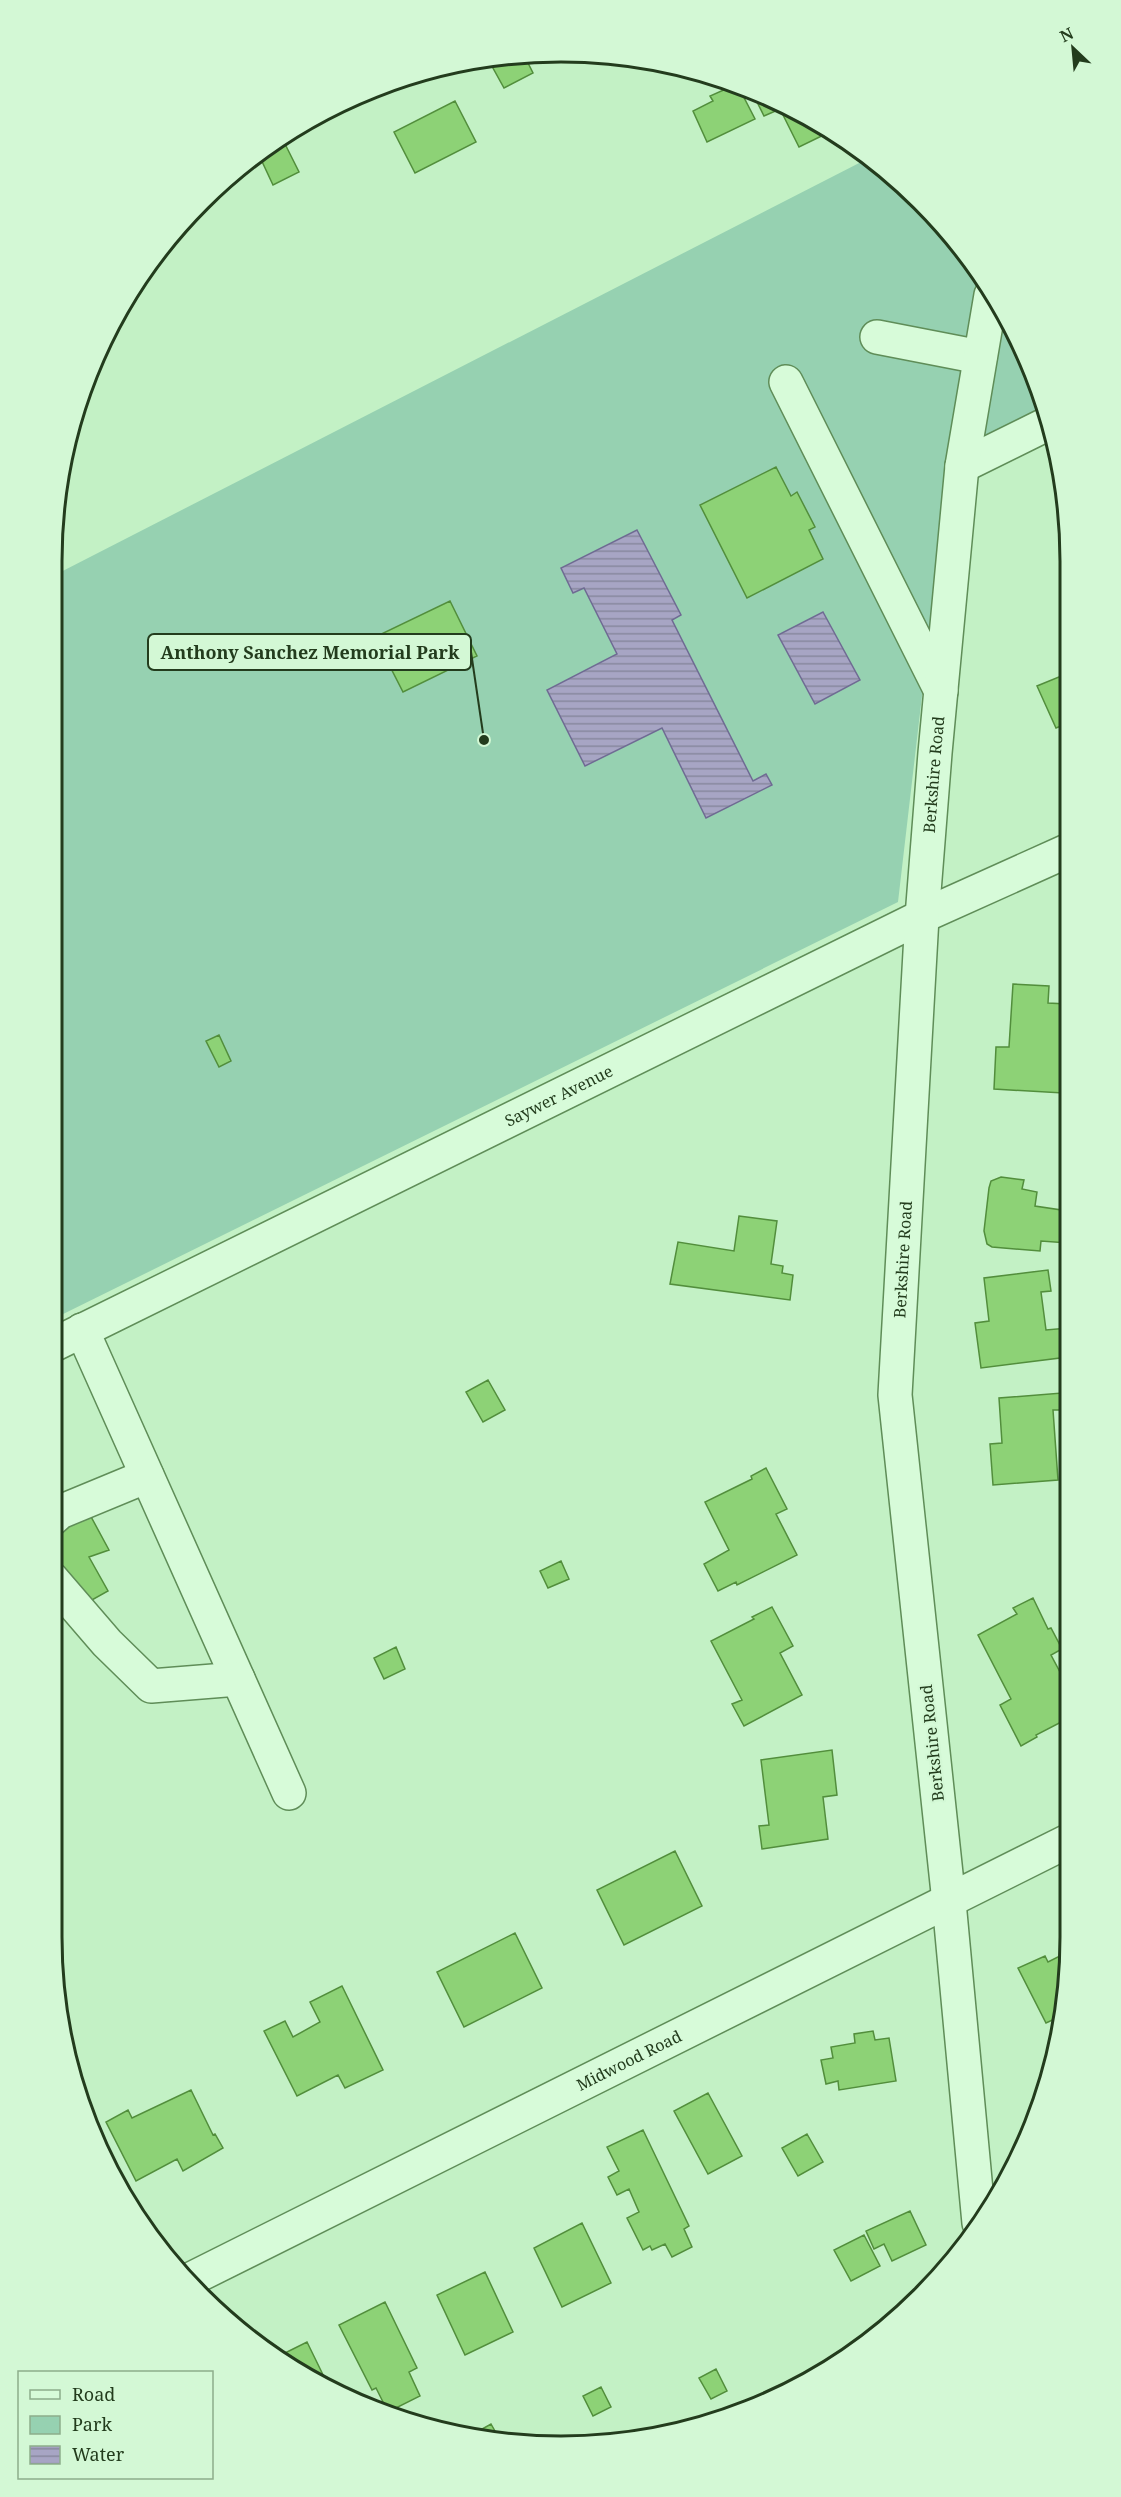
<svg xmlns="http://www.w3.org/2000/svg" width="1121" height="2497" viewBox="0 0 1121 2497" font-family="'Noto Serif',serif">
<defs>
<pattern id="water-rules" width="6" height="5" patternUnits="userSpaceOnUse" patternTransform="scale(1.5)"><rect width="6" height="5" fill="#a7a5c4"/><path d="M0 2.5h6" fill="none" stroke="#88889f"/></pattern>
</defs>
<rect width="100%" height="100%" fill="#c3f1c5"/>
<path fill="#96d1b1" d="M867,159L964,250L1031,365L1043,409L950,455L898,902L51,1320V577Z"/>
<path fill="url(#water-rules)" stroke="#6f6b93" stroke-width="1.5" d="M637,530L681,615L672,620L753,781L766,774L772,785L706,818L662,728L585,766L547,690L617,654L584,588L573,593L561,568Z
M823,612L860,680L815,704L778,635Z"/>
<path fill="#8dd276" stroke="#528e3c" stroke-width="1.5" d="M523,53L533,73L504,88L488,59Z
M737,84L755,119L707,142L693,111L713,101L710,96Z
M752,92L832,131L799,147L780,109L764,116Z
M455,101L476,142L415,173L394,132Z
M284,142L299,172L273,185L259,155Z
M776,467L791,496L797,492L815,527L809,530L823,559L747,598L700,505Z
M450,601L477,656L403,692L375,637Z
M1066,674V724L1056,728L1037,686Z
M1013,984L1049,986L1048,1003L1067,1004V1064H1064L1063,1093L994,1089L996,1047H1009Z
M219,1035L231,1061L219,1067L206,1041Z
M1001,1177L1024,1180L1022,1189L1037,1192L1035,1206L1068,1211V1243L1041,1241L1040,1251L992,1247L987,1244L984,1231L989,1188L991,1181Z
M739,1216L777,1221L771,1264L783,1266L782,1273L793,1275L790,1300L670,1284L678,1242L734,1251Z
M1048,1270L1051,1291L1041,1292L1046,1330L1068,1328V1357L981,1368L975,1323L989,1321L984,1278Z
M488,1380L505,1410L483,1422L466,1392Z
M1062,1393L1063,1410H1053L1058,1480L993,1485L990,1444L1002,1443L999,1398Z
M766,1468L787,1509L776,1514L797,1555L737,1585L736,1582L718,1591L704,1564L729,1550L705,1502L752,1479L751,1476Z
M89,1513L109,1550L89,1557L108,1591L83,1605L51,1555V1534Z
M561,1561L569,1579L548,1588L540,1571Z
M1033,1598L1048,1629L1051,1628L1062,1649L1051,1655L1069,1689V1718L1036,1735L1037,1737L1021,1746L1000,1705L1011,1699L978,1635L1017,1614L1013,1608Z
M772,1607L793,1646L780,1653L802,1695L744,1726L732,1704L742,1700L711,1641L754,1619L752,1617Z
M396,1647L405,1669L384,1679L374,1658Z
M832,1750L837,1795L823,1797L828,1839L762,1849L759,1826L769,1825L761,1760Z
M675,1851L702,1906L624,1945L597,1890Z
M515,1933L542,1988L464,2027L437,1972Z
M1069,1942L1057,2018L1046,2023L1018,1968L1045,1956L1048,1962L1064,1954L1060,1947Z
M342,1986L383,2070L345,2088L338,2075L297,2096L264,2031L285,2021L293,2037L320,2022L310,2002Z
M873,2031L875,2040L889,2038L896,2081L839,2090L838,2081L826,2084L821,2060L833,2058L831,2047L855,2043L854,2034Z
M191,2090L213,2135L215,2134L223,2148L183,2171L177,2159L136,2181L106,2122L128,2110L132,2118Z
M708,2093L742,2156L708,2174L674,2111Z
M643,2130L689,2226L684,2229L692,2247L672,2257L665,2244L652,2250L650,2246L643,2250L627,2218L639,2212L629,2189L617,2195L608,2177L619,2171L607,2147Z
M807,2134L823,2162L798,2176L782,2148Z
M910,2211L926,2245L892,2261L884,2244L874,2249L866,2231Z
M582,2223L611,2283L562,2307L534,2248Z
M864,2235L880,2266L851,2281L834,2250Z
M485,2272L513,2332L465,2355L437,2295Z
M385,2302L417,2368L409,2372L420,2396L392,2410L386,2408L376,2388L372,2390L339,2325Z
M307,2342L329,2387L306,2378L279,2356Z
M716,2369L727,2391L711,2399L699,2378Z
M601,2387L611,2407L593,2416L583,2396Z
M491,2424L500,2440L475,2438L473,2434Z"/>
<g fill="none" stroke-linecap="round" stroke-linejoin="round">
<g stroke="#5f8d58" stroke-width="36">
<g id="minor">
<path d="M877,337L980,357"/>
<path d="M786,382L941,691"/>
<path d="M962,466L1047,424"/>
<path d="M82,1330L289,1793"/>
<path id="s1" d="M51,1346L927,914L1067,851"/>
<path d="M51,1520L60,1512L147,1476"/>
<path d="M51,1578L107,1643L151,1686L238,1679"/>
<path id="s2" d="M979,2223L949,1902L895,1395L922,917L935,753L962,466L991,295"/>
<path id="s3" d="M187,2281L1070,1840"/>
</g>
</g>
<use href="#minor" stroke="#d7fbd9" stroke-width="33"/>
</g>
<g text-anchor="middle" stroke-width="4.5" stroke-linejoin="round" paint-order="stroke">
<g font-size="16" fill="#233c1d" stroke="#d3f8d5">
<text dy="6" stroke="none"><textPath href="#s2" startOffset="1454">Berkshire Road</textPath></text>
<text dy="6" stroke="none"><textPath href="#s1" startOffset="566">Saywer Avenue</textPath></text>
<text dy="6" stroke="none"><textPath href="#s2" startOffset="968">Berkshire Road</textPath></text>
<text transform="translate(932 1743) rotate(-96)" y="6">Berkshire Road</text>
<text dy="6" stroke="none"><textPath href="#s3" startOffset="494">Midwood Road</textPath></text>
</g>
</g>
<path d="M0 0H1121V2497H0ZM561 62H561A499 499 0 0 1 1060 561V1937A499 499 0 0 1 561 2436H561A499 499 0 0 1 62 1937V561A499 499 0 0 1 561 62Z" fill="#d3f8d5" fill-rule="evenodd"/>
<path fill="none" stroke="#233c1d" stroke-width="3" d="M561 62H561A499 499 0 0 1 1060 561V1937A499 499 0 0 1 561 2436H561A499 499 0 0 1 62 1937V561A499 499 0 0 1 561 62Z"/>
<path fill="none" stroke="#233c1d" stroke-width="2" d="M484 740L471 652"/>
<circle fill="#233c1d" stroke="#d3f8d5" stroke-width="2" cx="484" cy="740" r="6"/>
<rect fill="#d3f8d5" stroke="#233c1d" stroke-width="2" x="148" y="634" width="323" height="36" rx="6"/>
<g font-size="18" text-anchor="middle" font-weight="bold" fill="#233c1d">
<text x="310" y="659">Anthony Sanchez Memorial Park</text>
</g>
<rect x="18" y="2371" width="195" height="108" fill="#d3f8d5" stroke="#8dad8b" stroke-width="1.5"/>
<rect x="30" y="2390" width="30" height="9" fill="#d7fbd9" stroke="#8dad8b" stroke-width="1.5"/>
<text x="72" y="2401" font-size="18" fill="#233c1d">Road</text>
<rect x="30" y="2416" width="30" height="18" fill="#96d1b1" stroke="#8dad8b" stroke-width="1.5"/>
<text x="72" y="2431" font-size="18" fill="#233c1d">Park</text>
<rect x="30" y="2446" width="30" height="18" fill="url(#water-rules)" stroke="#8dad8b" stroke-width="1.5"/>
<text x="72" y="2461" font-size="18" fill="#233c1d">Water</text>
<g transform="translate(1073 48) rotate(334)" stroke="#d3f8d5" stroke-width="4.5" paint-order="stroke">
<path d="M0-4.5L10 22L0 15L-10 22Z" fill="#233c1d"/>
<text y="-9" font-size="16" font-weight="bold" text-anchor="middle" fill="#233c1d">N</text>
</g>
</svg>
